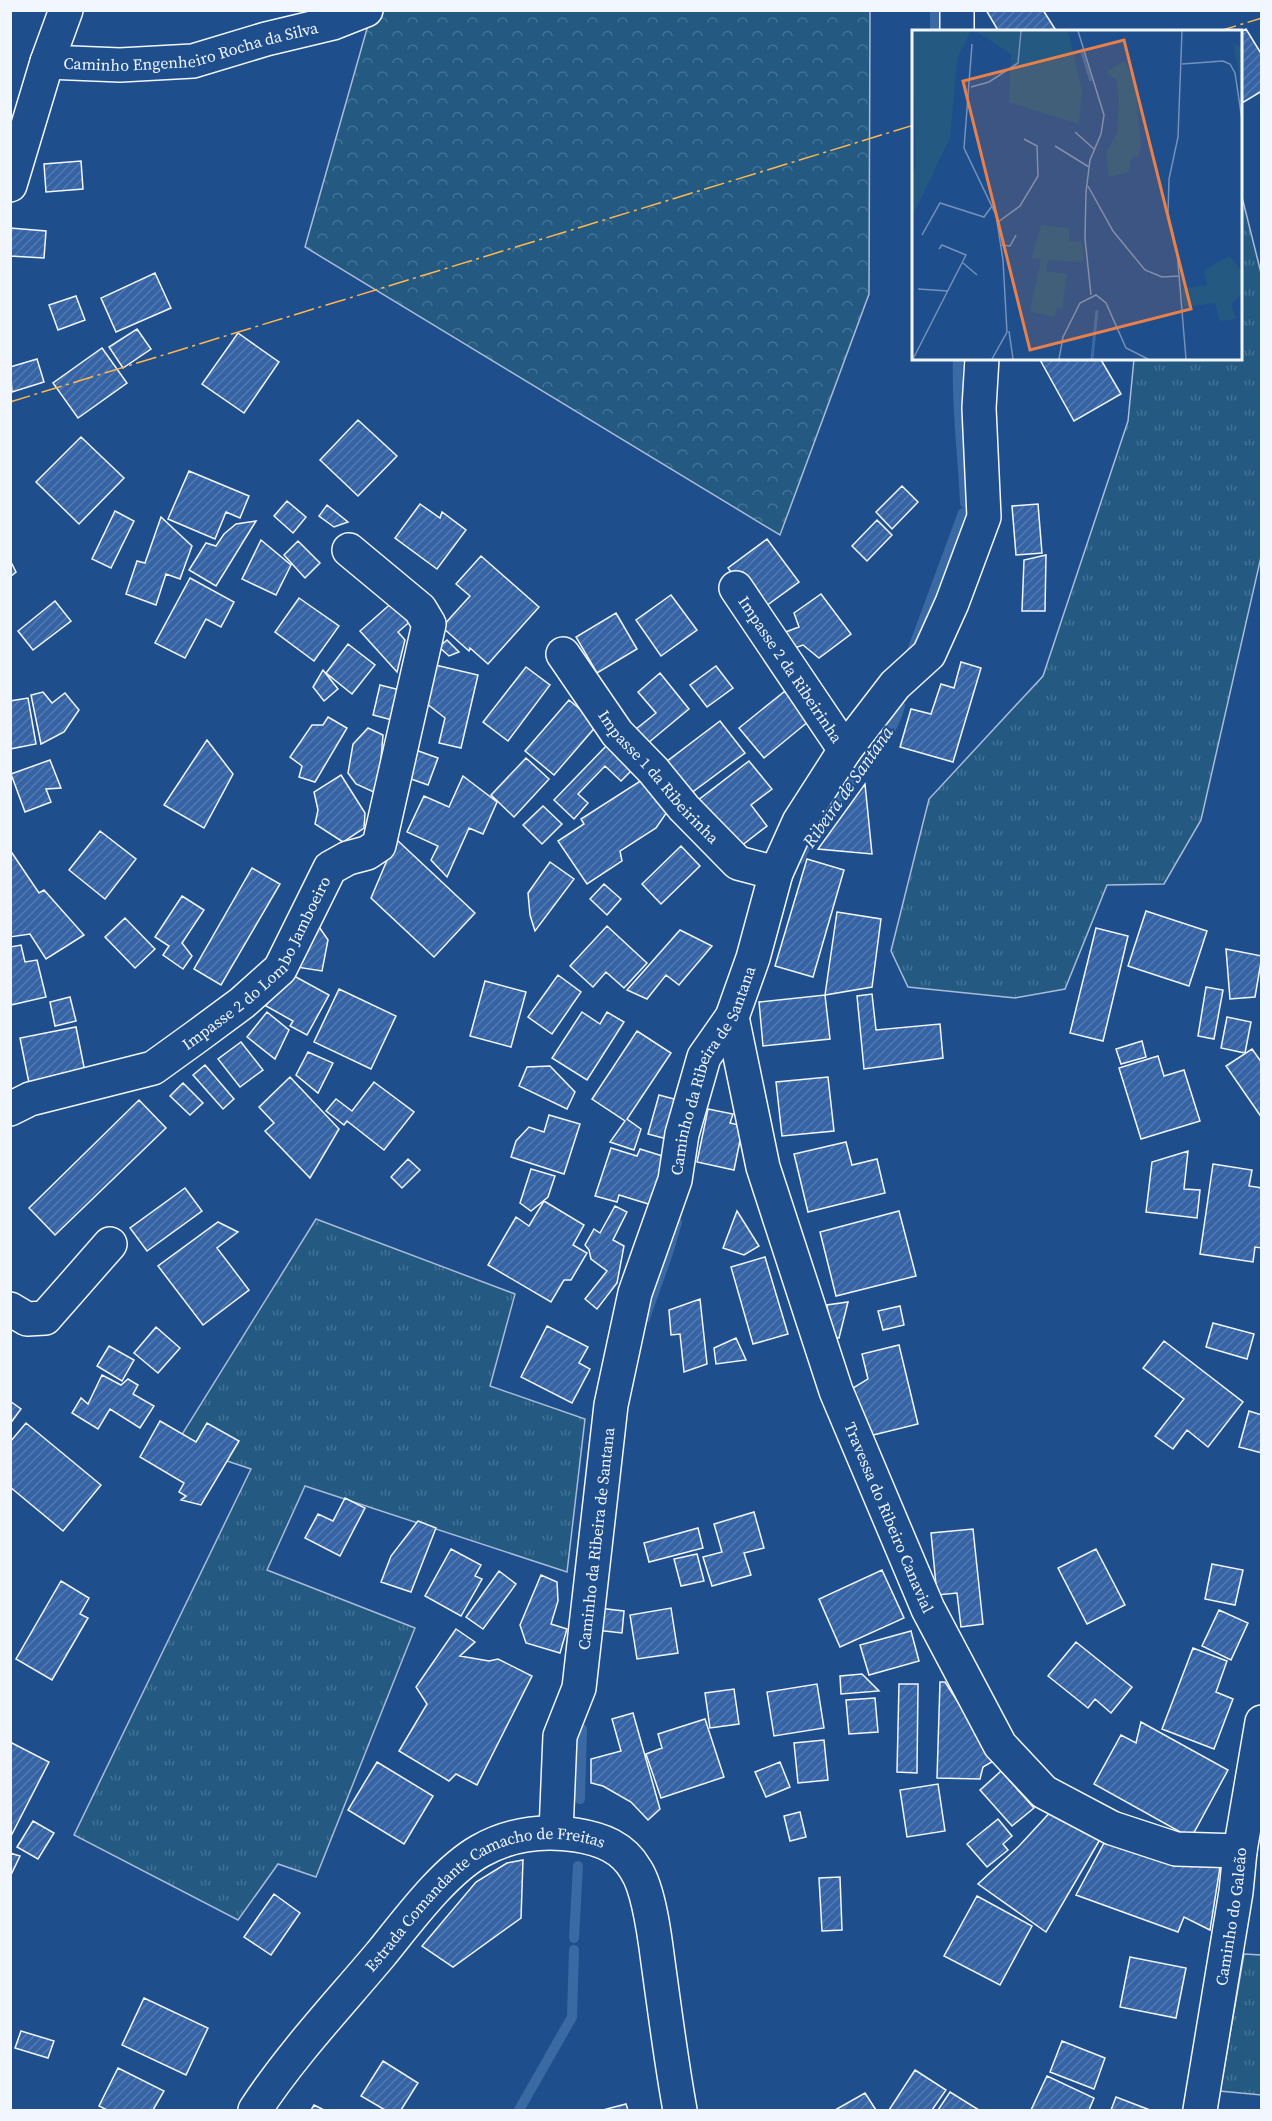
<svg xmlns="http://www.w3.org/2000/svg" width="1272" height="2121" viewBox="0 0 1272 2121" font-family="'Source Serif 4',serif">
<defs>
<pattern id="grass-tufts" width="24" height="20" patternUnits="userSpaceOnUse" patternTransform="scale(1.5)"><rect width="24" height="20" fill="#245a82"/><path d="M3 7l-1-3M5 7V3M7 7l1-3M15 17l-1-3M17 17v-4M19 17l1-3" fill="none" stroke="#447295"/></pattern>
<pattern id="forest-crowns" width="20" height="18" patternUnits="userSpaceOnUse" patternTransform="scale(1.5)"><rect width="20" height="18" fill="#245a82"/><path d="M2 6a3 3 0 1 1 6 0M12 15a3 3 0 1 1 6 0" fill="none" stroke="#447295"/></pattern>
<pattern id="building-hatch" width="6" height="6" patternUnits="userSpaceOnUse" patternTransform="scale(1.5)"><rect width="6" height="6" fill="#3563a3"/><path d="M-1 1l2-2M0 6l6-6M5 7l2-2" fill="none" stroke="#537ab1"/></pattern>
</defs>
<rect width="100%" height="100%" fill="#1f4e8c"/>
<path fill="url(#grass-tufts)" stroke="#a8bbd7" stroke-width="1.5" d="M1241,193L1262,277L1261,557L1201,820L1164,884L1107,885L1065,989L1015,998L908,987L891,951L929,799L1043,676L1128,421L1134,359L1240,358Z
M316,1219L515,1294L490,1386L585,1419L567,1572L305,1486L267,1570L415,1628L316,1877L278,1864L238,1920L74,1835L251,1469L176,1444Z
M1244,1954L1261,1955V2095L1220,2091Z"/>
<path fill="url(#forest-crowns)" stroke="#a8bbd7" stroke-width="1.5" d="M372,11H870L869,294L780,535L305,247Z"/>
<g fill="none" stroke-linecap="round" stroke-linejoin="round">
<path stroke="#3b69a3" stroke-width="10" d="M935,10V32
M958,358C956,407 963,455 965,503
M912,651L963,513
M800,859L804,850L876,747C889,733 896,723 900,705
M645,1318L668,1253L677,1222
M580,1799L582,1729
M574,1938L578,1866
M519,2110L572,2017L574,1950"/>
</g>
<path fill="url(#building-hatch)" stroke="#f2f6ff" stroke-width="1.5" d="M986,10H1043L1057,32H999Z
M1246,29L1262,55V91L1242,103L1240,32Z
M81,161L83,189L46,192L44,164Z
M10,228L46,231L44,258L10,256Z
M155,273L171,308L116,332L101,298Z
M76,296L85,320L58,330L49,305Z
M137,329L151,349L123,368L109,347Z
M238,333L279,362L244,413L202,384Z
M102,348L127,383L78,418L53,383Z
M1039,358H1100L1121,394L1074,421Z
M37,359L44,382L12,392L10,367Z
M358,420L397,456L358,496L320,460Z
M81,437L124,478L79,524L36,482Z
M189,471L249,496L240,518L226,512L215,539L168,519Z
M902,486L918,502L892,529L876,512Z
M287,501L306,517L293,533L274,516Z
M420,504L440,518L442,512L466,530L437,569L395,538Z
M1038,504L1042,553L1016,555L1012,506Z
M327,505L348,522L334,527L319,516Z
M115,511L134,521L111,568L92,559Z
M161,517L192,546L180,579L166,574L156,605L126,594L137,561L145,563Z
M877,520L892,535L867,561L852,546Z
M256,521L216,586L189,570L206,543L216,546L224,534L236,524Z
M767,539L799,582L759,611L728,568Z
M261,540L291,565L276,595L242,579Z
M298,541L320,563L305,578L284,555Z
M1046,555L1045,611H1022L1024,560Z
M481,556L539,607L488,664L470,648L469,651L442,627L470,596L456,584Z
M10,560L16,572L10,577Z
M190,578L234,602L221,627L206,619L185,658L155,643Z
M821,594L851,634L819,658L803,645L786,651L780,634L799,627L794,613Z
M671,595L697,630L661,656L636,620Z
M299,598L339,626L314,661L275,632Z
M395,600L413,619L398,632L405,640L397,672L360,631Z
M55,601L71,621L33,650L18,631Z
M616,613L637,649L597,673L576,637Z
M447,640L459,652L449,656L439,647Z
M348,644L375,665L352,694L326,673Z
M961,662L981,668L953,762L900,747L911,709L931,714L941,684L954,688Z
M431,664L478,675L461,748L439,743L445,718L422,700Z
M716,666L733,688L707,707L690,685Z
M526,667L550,685L508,741L483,722Z
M323,670L338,689L324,701L313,687Z
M660,673L689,709L648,743L636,729L656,713L638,692Z
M380,685L404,691L396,721L373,715Z
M785,691L809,721L764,758L739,728Z
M43,692L52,703L65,693L79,710L64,732L41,744L31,695Z
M28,698L36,744L10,749V701Z
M569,700L598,724L554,775L525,751Z
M328,717L347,728L315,782L299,777L302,766L290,757L312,725H323Z
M720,721L745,753L690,794L666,762Z
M368,728L383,735L378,794L356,784L348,773L353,744Z
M207,740L233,774L204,828L164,805Z
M608,744L633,769L621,781L605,766L578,794L588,803L574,819L554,800Z
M410,748L438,758L428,785L400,775Z
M526,758L549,779L514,817L491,795Z
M50,760L61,788L46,789L51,802L25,812L11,774Z
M749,761L772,789L751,805L767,826L736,850L697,801Z
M341,775L365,813L364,828L343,842L315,824L318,810L314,792Z
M463,776L497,802L483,834L469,828L447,877L431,860L438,846L407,832L424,796L449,807Z
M645,778L667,812L656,828L620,851L622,861L587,884L558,841L584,824L581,819Z
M865,784L872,854L818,849Z
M543,806L562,824L542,844L523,825Z
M100,831L136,859L105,899L69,870Z
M396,839L475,913L434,957L371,898Z
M681,846L700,866L661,904L642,884Z
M10,850L39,893L44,890L84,935L46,959L30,934L10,937Z
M807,859L844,870L813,977L775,966Z
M550,862L574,879L535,931L530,915L528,893Z
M252,868L280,884L221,985L194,969Z
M604,884L621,899L607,915L590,899Z
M182,896L204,910L182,943L192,956L183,969L163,955L169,946L155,937Z
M1146,911L1207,931L1189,986L1128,966Z
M837,912L881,919L872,987L825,995Z
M125,918L155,949L135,968L105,937Z
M313,918L328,940L322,971L290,966Z
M607,926L647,963L624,988L606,972L593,987L570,966Z
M1096,928L1128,936L1103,1041L1070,1033Z
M680,930L712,946L679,985L666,975L647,999L627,990Z
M21,945L25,962L37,960L46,997L11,1005L10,947Z
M1226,949L1262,956L1255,997L1230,999Z
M285,971L329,995L307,1035L290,1026L293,1021L266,1006Z
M558,975L581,992L552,1034L528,1017Z
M485,981L526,992L511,1047L470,1036Z
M1206,987L1223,990L1214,1039L1198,1036Z
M339,989L396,1016L371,1069L314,1042Z
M872,994L876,1030L940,1024L943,1058L864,1069L857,996Z
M825,995L830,1039L763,1046L759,1002Z
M70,997L76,1021L55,1026L50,1002Z
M267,1012L289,1030L275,1059L247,1037Z
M582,1012L600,1024L607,1012L624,1022L587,1080L552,1058Z
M1227,1017L1251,1022L1245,1053L1221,1048Z
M76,1027L85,1072L29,1083L20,1038Z
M637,1031L671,1053L627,1119L641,1129L634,1150L610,1142L625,1121L592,1099Z
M1142,1041L1146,1057L1121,1064L1116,1049Z
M241,1042L263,1070L240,1087L218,1059Z
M1252,1049L1262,1063V1118L1226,1066Z
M308,1052L333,1063L318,1093L296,1075Z
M1158,1056L1164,1076L1184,1070L1200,1121L1141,1139L1119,1068Z
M205,1065L234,1099L223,1109L193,1075Z
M550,1066L575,1092L567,1109L519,1086L527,1067Z
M290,1077L339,1129L310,1178L265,1131L274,1123L259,1107Z
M828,1077L834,1131L782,1136L776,1082Z
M374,1082L414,1112L384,1150L347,1121L344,1125L326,1111L336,1099L352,1111Z
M183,1083L203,1103L190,1115L170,1096Z
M659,1095L678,1100L667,1139L648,1134Z
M139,1100L166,1128L55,1235L29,1208Z
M708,1109L733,1114L730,1123L743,1126L734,1170L697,1162Z
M549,1115L580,1124L564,1174L511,1157L516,1141L529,1127L544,1132Z
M846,1142L852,1165L877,1159L885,1193L808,1212L794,1154Z
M611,1148L637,1156L640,1149L669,1158L655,1206L619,1195L617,1202L595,1196Z
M1188,1151L1184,1189L1200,1190L1197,1218L1146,1212L1152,1162Z
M408,1159L420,1170L402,1188L391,1177Z
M1213,1164L1252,1170L1249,1186L1262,1188V1248L1255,1247L1253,1262L1200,1254Z
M531,1169L555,1176L548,1197L531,1211L520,1203Z
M185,1188L202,1211L147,1251L130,1228Z
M544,1201L584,1225L573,1245L587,1253L571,1280H564L551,1302L488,1265L516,1217L529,1226Z
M615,1206L627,1212L613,1240L624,1246L617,1283L597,1309L585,1299L607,1271L591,1259L589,1250L585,1245L594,1229L600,1233Z
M737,1211L759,1246L744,1255L723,1248Z
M899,1211L916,1276L836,1296L820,1232Z
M218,1222L238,1232L217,1248L249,1290L203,1325L158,1266Z
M765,1257L788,1334L753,1344L731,1267Z
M700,1299L707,1364L684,1372L680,1334L671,1335L669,1310Z
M848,1302L839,1338L831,1336L827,1305Z
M900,1306L904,1325L883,1330L878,1311Z
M1213,1323L1254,1334L1247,1359L1206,1347Z
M547,1326L588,1347L579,1363L590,1369L572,1403L521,1377Z
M156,1327L180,1348L158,1373L134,1353Z
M736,1338L746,1360L716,1364L714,1348Z
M1164,1341L1243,1402L1208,1447L1187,1430L1173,1449L1155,1436L1184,1399L1143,1368Z
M899,1345L918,1424L865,1437L853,1388L868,1379L862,1354Z
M109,1346L134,1360L122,1381L97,1366Z
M102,1375L121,1385L128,1379L138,1385L133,1394L154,1406L140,1428L110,1409L98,1429L72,1413L81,1398L88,1404Z
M10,1401L21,1409L10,1424Z
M1249,1411L1262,1415V1453L1239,1447Z
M160,1421L196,1442L207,1423L239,1441L201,1505L181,1500L186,1496L179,1492L184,1483L140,1457Z
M26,1423L101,1485L63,1531L10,1487V1442Z
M345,1498L365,1508L340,1556L305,1538L318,1514L333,1521Z
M754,1512L764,1548L744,1553L751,1575L712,1586L703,1557L722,1552L714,1524Z
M418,1521L436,1528L411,1592L381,1582L391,1556Z
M698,1528L703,1548L649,1562L644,1543Z
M973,1529L983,1624L961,1627L957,1593L937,1595L931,1533Z
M451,1549L481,1565L475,1576L482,1579L461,1616L425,1596Z
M1096,1549L1125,1605L1087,1624L1058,1568Z
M697,1554L704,1581L681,1586L674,1559Z
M1212,1564L1243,1570L1235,1605L1205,1599Z
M882,1570L904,1618L840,1647L819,1599Z
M499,1571L516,1584L483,1629L466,1617Z
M541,1575L557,1582L558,1601L551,1624L567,1629L560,1653L526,1643L520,1625Z
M61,1581L89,1598L80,1614L88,1618L52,1680L16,1659Z
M598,1608L624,1611L622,1633L596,1630Z
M671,1608L678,1653L637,1659L630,1615Z
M1219,1610L1248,1623L1231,1660L1202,1646Z
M456,1629L475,1642L460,1656L489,1661L498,1659L532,1676L477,1785L456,1774L449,1781L399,1751L427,1704L416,1687Z
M911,1631L919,1661L869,1675L860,1645Z
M1076,1642L1132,1687L1111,1713L1095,1699L1088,1708L1048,1676Z
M1193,1648L1227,1661L1216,1692L1233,1699L1214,1749L1162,1729Z
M862,1674L879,1691L841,1694L840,1676Z
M940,1682H945L995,1760L983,1767L980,1779L937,1778Z
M817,1684L824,1728L774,1736L767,1692Z
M899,1684H918L917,1773L897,1772Z
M734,1689L739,1724L710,1728L705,1693Z
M875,1698L878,1732L849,1734L846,1700Z
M633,1713L660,1809L648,1820L631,1802L603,1786L591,1783V1759L621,1751L612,1719Z
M705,1719L724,1777L661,1798L646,1754L662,1748L658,1734Z
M1141,1722L1228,1770L1191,1838L1094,1784L1121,1735L1136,1743Z
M824,1740L828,1780L798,1783L794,1743Z
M10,1742L49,1762L10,1838Z
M377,1762L433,1796L404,1844L348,1810Z
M780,1762L790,1787L766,1797L755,1772Z
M1001,1771L1034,1808L1012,1826L980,1790Z
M938,1784L945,1831L907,1837L900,1790Z
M1056,1806L1105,1831L1046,1932L978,1884L1019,1846Z
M800,1812L806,1837L790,1841L784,1816Z
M998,1819L1012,1836L1003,1844L1008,1850L987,1867L967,1844Z
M33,1821L54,1833L38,1859L17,1847Z
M1110,1832L1220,1867L1210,1930L1184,1917L1178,1932L1076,1895Z
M10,1853L20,1856L10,1877Z
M523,1860L521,1918L453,1967L422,1946L476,1882L507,1863Z
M840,1877L842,1930L822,1931L819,1878Z
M274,1894L300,1913L271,1955L244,1937Z
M977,1896L1032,1926L1000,1985L944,1956Z
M1130,1957L1186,1968L1176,2018L1120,2007Z
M144,1998L208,2028L186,2075L122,2045Z
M21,2031L54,2041L48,2058L15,2048Z
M1062,2041L1105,2058L1094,2089L1050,2072Z
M383,2061L418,2083L401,2110H385L361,2096Z
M118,2068L164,2091L153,2110H107L99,2106Z
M915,2070L946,2090L932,2110H889Z
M1047,2076L1094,2098L1089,2110H1031Z
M950,2092L979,2110H938Z
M865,2093L876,2110H835Z
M1116,2097L1150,2110H1111Z
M626,2104L628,2110H603Z
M314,2105L324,2110H311Z"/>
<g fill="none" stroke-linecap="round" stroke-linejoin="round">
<g stroke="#f2f6ff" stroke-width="36">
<g id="minor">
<path d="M957,10V32"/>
<path id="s1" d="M47,62L120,65L193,61L266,39L333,23L366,10"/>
<path d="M10,185L47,62L66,10"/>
<path id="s2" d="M736,588L845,750"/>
<path id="s3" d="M563,654L617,733L653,770L684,808L738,863L776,873"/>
<path id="s4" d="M732,1017L763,1167L836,1391L928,1609L1000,1745L1044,1792L1112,1828L1176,1849L1240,1851"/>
<path id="s5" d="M10,1109L30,1099L153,1068L196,1037L242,1003L280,969L330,868L348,858L367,853L379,845L429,624L420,609L349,550"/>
<path d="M10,1309L27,1319L45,1318L110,1244"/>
<path id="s6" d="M556,1832L560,1736L579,1688L611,1405L635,1293L675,1180L682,1134L704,1057L732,1017L753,958L776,873L799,822L845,750L895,685L929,654L952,603L984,517L979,408L982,358"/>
<path id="s7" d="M1200,2110L1236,1892L1240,1851L1262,1722"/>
</g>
</g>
<g stroke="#f2f6ff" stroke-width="36">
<g id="major">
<path id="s8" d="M255,2110C291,2055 337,2006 380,1955C407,1922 443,1872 480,1851C510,1834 542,1830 576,1835C601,1839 623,1847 636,1870C649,1890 655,1938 658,1962C665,2012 671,2061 680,2110"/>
</g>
</g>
<use href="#minor" stroke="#1f4e8c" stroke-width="33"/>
<use href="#major" stroke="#1f4e8c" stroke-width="33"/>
<path stroke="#ffb74d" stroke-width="1.5" stroke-dasharray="21 4.5 3 4.5" stroke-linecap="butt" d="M1216,32L1262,18
M10,402L914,125"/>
</g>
<g text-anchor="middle" stroke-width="4.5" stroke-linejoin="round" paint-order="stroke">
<g font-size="16" fill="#f2f6ff" stroke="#1f4e8c">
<text dy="6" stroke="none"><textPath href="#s1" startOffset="146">Caminho Engenheiro Rocha da Silva</textPath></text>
<text dy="6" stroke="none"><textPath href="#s2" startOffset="98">Impasse 2 da Ribeirinha</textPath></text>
<text dy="6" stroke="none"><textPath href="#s3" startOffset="156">Impasse 1 da Ribeirinha</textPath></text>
<text dy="6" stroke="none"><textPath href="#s5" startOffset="300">Impasse 2 do Lombo Jamboeiro</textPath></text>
<text dy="6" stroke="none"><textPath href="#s6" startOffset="784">Caminho da Ribeira de Santana</textPath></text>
<text dy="6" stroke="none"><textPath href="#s4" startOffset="526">Travessa do Ribeiro Canavial</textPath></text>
<text dy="6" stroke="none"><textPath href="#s6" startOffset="298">Caminho da Ribeira de Santana</textPath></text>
<text dy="6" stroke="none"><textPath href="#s8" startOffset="327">Estrada Comandante Camacho de Freitas</textPath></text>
<text dy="6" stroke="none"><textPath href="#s7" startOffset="196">Caminho do Galeão</textPath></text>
</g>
<g font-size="18" font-style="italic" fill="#f2f6ff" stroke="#1f4e8c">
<text transform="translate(848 787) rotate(-55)" y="6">Ribeira de Santana</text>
</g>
</g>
<g transform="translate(912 30)">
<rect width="330" height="330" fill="#1f4e8c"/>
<path d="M330,15V64L322,16ZM212,31L223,52L229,117L226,126L219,128L217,142L197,147L194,123L205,103L207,68L205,50L194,42ZM129,195L157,198V211L170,212L172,232L136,230L134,241L155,244L150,279L145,278L142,287L118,281L129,229L119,228ZM318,226L330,242V264L319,273L324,289L308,291L303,273L272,277L270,259L295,255L292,240Z" fill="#245a82"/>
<path d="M0,1H59L45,29L38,108L0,187V141L4,138ZM64,1H156L170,60L167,94L97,72L99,24Z" fill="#245a82"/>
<path fill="none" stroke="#3b69a3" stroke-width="3" d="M169,19L179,51M180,329L185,280"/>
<path fill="none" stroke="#7391ba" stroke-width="1.5" d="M166,1L192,85L189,104L178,130L174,162L173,209L179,265M270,1L266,107L257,149L256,183L265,221L274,329M60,14L52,118L84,185L91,230L95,302L80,329M270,34L311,31L318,34L323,43L330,90M59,57L77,52L106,33L109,1M163,102L182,119M143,116L177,137M176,156L201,201L233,240L250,247L267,246M86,192L108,176L126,146L125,116L112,109M10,205L28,173L72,187L80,176M89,215L98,216L104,205M51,233L65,245M6,259L36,261M97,301L101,329M1,329L54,225L30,215L27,219M147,329L151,307L168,273L184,265L194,273L214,318L236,329"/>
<path fill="#ea8049" fill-opacity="0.15" stroke="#ea8049" stroke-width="3" d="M212,10L279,279L118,320L51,51Z"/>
<rect width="330" height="330" fill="none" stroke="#f2f6ff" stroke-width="3"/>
</g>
<rect width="1272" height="2121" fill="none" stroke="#f2f6ff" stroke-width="24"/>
</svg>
